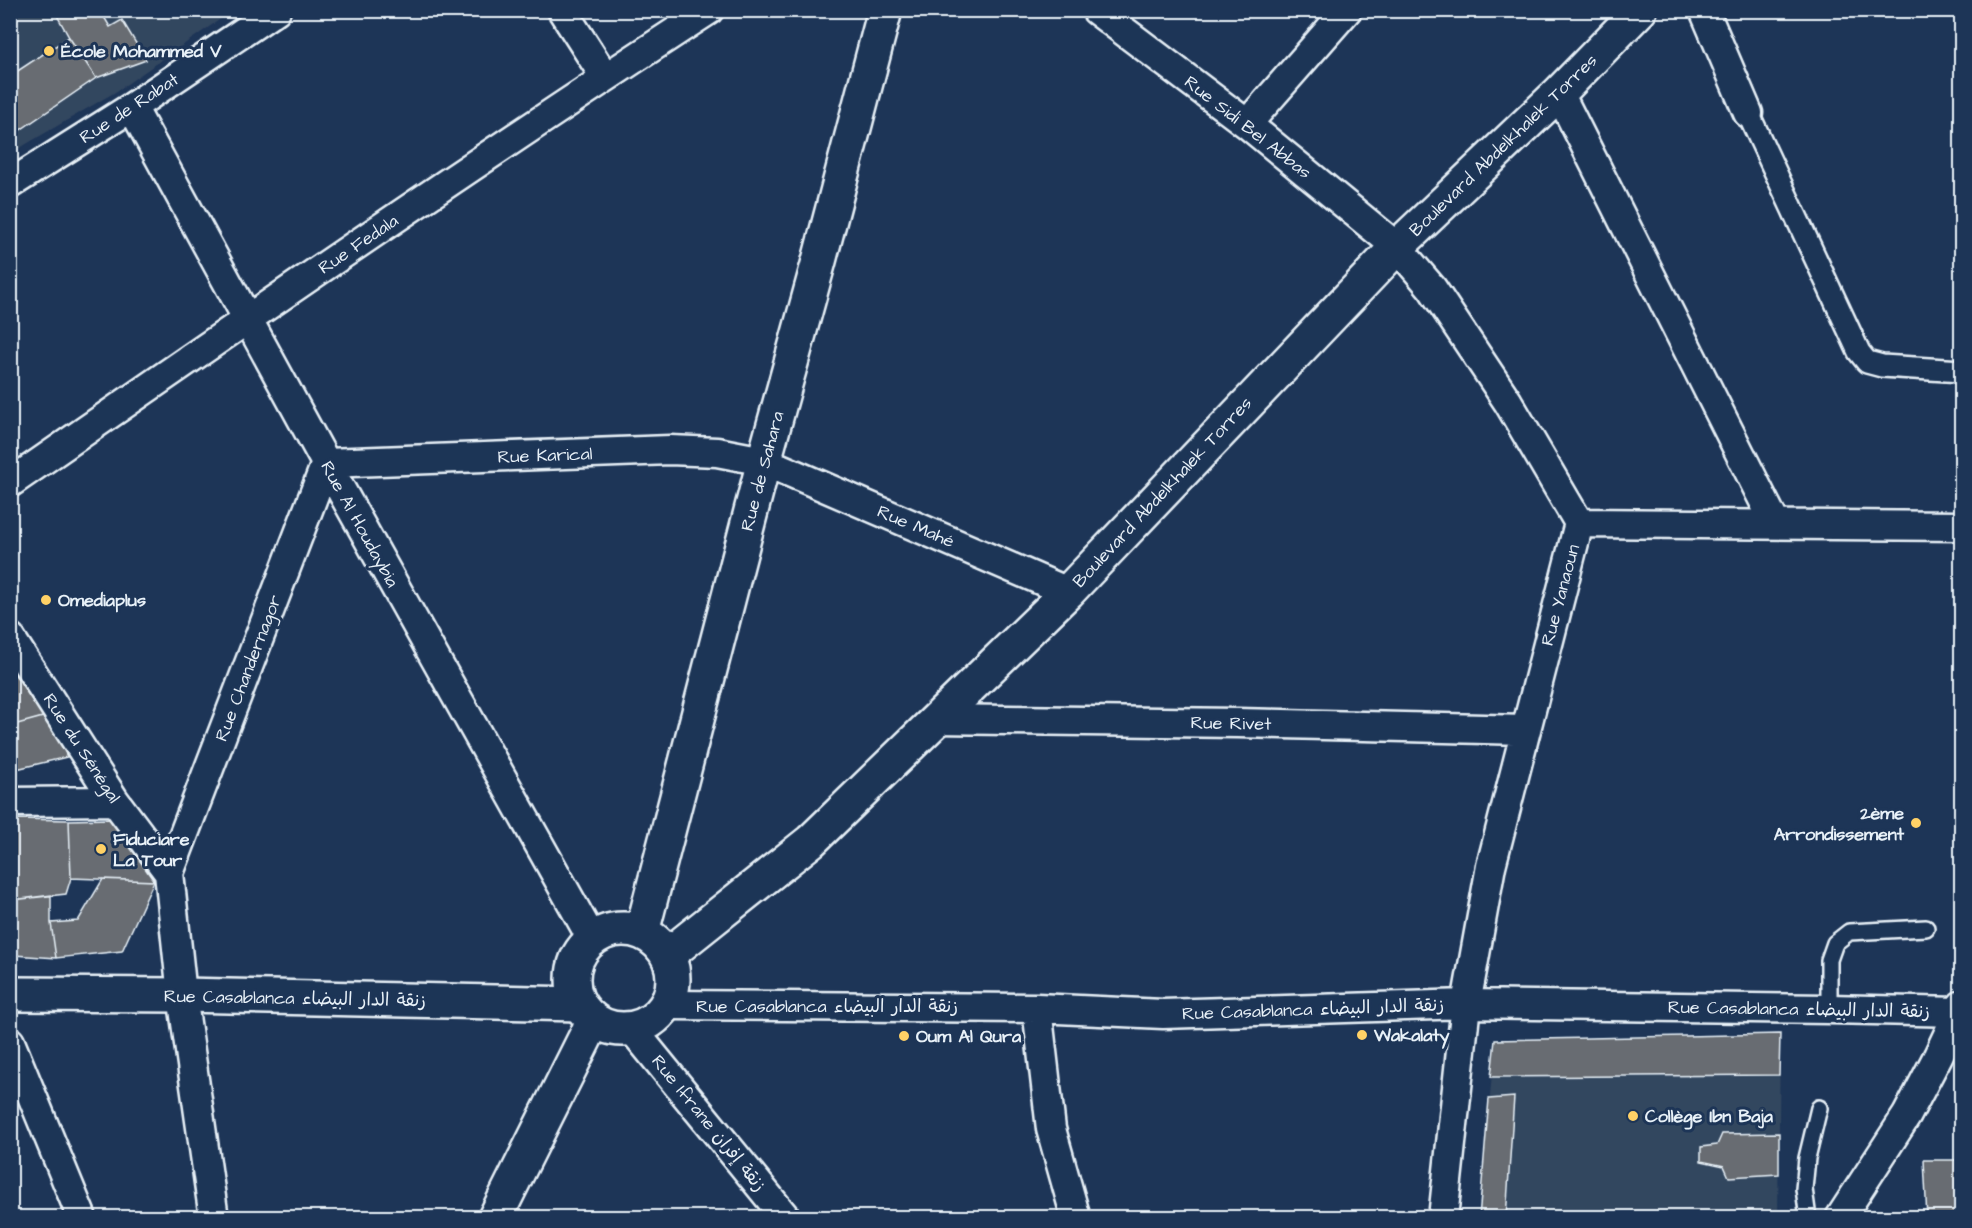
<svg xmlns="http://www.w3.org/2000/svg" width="1972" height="1228" viewBox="0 0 1972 1228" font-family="'Architects Daughter','Playpen Sans Arabic',sans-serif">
<rect width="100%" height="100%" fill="#1d3557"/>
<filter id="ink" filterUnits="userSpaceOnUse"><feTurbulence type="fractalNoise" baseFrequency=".0167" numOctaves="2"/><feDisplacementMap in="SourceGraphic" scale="12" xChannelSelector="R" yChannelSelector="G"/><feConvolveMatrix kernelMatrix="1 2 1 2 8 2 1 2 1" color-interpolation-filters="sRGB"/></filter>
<g filter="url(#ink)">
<path fill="#33465f" d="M10,11H232L117,91L11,153Z
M1780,1034L1778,1217L1479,1218L1495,1040Z"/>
<path fill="#676c72" stroke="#e8f1f8" stroke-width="1.5" d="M54,10H100L110,27L122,20L146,60L96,78L69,37Z
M69,37L96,78L10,137V76Z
M10,669L50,715L10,726Z
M50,715L67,757L12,770L10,726Z
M10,819H13V900H10Z
M13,819L69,820L71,878L66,894L13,900Z
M111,819L154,881L71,878L69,820Z
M103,879L154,881L122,951L56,958L51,923L78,921Z
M51,895V923L56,958L14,955L13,900Z
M10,900H13L14,955H10Z
M1780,1034L1779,1075L1491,1077L1495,1040Z
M1514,1097L1506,1218H1479L1489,1099Z
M1779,1133V1174L1729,1177L1724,1166L1701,1161V1147L1717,1145L1722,1134Z
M1924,1160H1962V1218H1927Z"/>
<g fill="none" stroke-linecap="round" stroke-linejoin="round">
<g stroke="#e8f1f8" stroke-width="20">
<path id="service" d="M1829,1009V960L1835,943L1849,932L1926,928
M1808,1218L1804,1189L1807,1158L1819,1108"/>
</g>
<g stroke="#e8f1f8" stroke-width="26">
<path id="pedestrian" d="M1748,113L1859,352L1867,362L1882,366L1962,371"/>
</g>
<g stroke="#e8f1f8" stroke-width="33">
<path id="minor" d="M562,10L605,77
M1096,10L1247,124L1397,247L1432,288L1508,402L1579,523
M1704,10L1748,113
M1559,93L1775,523
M132,107L326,463L592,939
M1247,124L1347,10
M10,184L132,107L276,10
M10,483C241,323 473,163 709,10
M1579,523L1962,526
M10,637L115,801L169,873L182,995L214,1218
M937,719L1238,723L1525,730
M10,802L115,801
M169,873L326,463L670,450L717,452L764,461L1068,592
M667,1005L1037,1008L1163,1014L1466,1004L1829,1009L1959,1012
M1037,1008L1051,1129L1076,1218
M632,1029L786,1218
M10,1042L82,1218
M1443,1218L1466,1004L1491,866L1579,523
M1840,1218L1907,1115L1938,1056L1962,1005"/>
</g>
<g stroke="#e8f1f8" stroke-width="38">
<path id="tertiary" d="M642,932L764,461L819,261L885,10
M10,994L182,995L579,1004"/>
</g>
<g stroke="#e8f1f8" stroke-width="38">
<path id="secondary" d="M573 979a50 50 0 1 1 100 0a50 50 0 1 1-100 0Z
M668,955L811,841L937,719L1068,592L1397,247L1559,93L1640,10
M495,1218L594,1020"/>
</g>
<use href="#service" stroke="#1d3557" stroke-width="15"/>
<use href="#pedestrian" stroke="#1d3557" stroke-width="21"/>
<use href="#minor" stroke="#1d3557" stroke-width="28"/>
<use href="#tertiary" stroke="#1d3557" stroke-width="33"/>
<use href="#secondary" stroke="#1d3557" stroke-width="33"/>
</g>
</g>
<g fill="#ffd166" stroke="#1d3557" stroke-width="2">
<circle cx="49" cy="51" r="6"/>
<circle cx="46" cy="600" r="6"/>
<circle cx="1916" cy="823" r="6"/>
<circle cx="101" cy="849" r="6"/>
<circle cx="1362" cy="1035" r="6"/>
<circle cx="904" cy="1036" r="6"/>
<circle cx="1633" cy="1116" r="6"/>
</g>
<g text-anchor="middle" stroke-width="6" stroke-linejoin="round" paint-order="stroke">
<g font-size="18" font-weight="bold" fill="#e8f1f8" stroke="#1d3557" text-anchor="start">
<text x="61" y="57">École Mohammed V</text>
<text x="58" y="606">Omediaplus</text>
<text x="1904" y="819" text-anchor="end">2ème<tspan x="1904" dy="21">Arrondissement</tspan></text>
<text x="113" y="845">Fiduciare<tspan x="113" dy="21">La Tour</tspan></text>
<text x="1374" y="1041">Wakalaty</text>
<text x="916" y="1042">Oum Al Qura</text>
<text x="1645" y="1122">Collège Ibn Baja</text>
</g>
<g font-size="18" fill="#e8f1f8" stroke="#1d3557">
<text transform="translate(129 108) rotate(-33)" y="6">Rue de Rabat</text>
<text transform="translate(1248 127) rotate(38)" y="6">Rue Sidi Bel Abbas</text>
<text transform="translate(1503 145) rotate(-44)" y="6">Boulevard Abdelkhalek Torres</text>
<text transform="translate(358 244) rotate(-34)" y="6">Rue Fedala</text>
<text transform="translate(545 455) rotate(-2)" y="6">Rue Karical</text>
<text transform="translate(762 471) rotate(-75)" y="6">Rue de Sahara</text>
<text transform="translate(1162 492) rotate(-47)" y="6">Boulevard Abdelkhalek Torres</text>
<text transform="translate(360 524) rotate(61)" y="6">Rue Al Houdaybia</text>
<text transform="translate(916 526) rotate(23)" y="6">Rue Mahé</text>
<text transform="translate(1560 595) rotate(-75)" y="6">Rue Yanaoun</text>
<text transform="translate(248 668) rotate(-69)" y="6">Rue Chandernagor</text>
<text transform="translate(1231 723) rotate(1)" y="6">Rue Rivet</text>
<text transform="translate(82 748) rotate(57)" y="6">Rue du Sénégal</text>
<text transform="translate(295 998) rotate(1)" y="6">Rue Casablanca زنقة الدار البيضاء</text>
<text x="827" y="1012">Rue Casablanca زنقة الدار البيضاء</text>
<text transform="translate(1313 1009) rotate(-2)" y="6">Rue Casablanca زنقة الدار البيضاء</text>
<text transform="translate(1799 1009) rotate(1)" y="6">Rue Casablanca زنقة الدار البيضاء</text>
<text transform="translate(709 1123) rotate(51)" y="6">Rue Ifrane زنقة إفران</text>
</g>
</g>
<rect width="1972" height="1228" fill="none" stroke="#1d3557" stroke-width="36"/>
<rect x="18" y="18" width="1936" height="1192" fill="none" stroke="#e8f1f8" stroke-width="2" filter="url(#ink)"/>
</svg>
